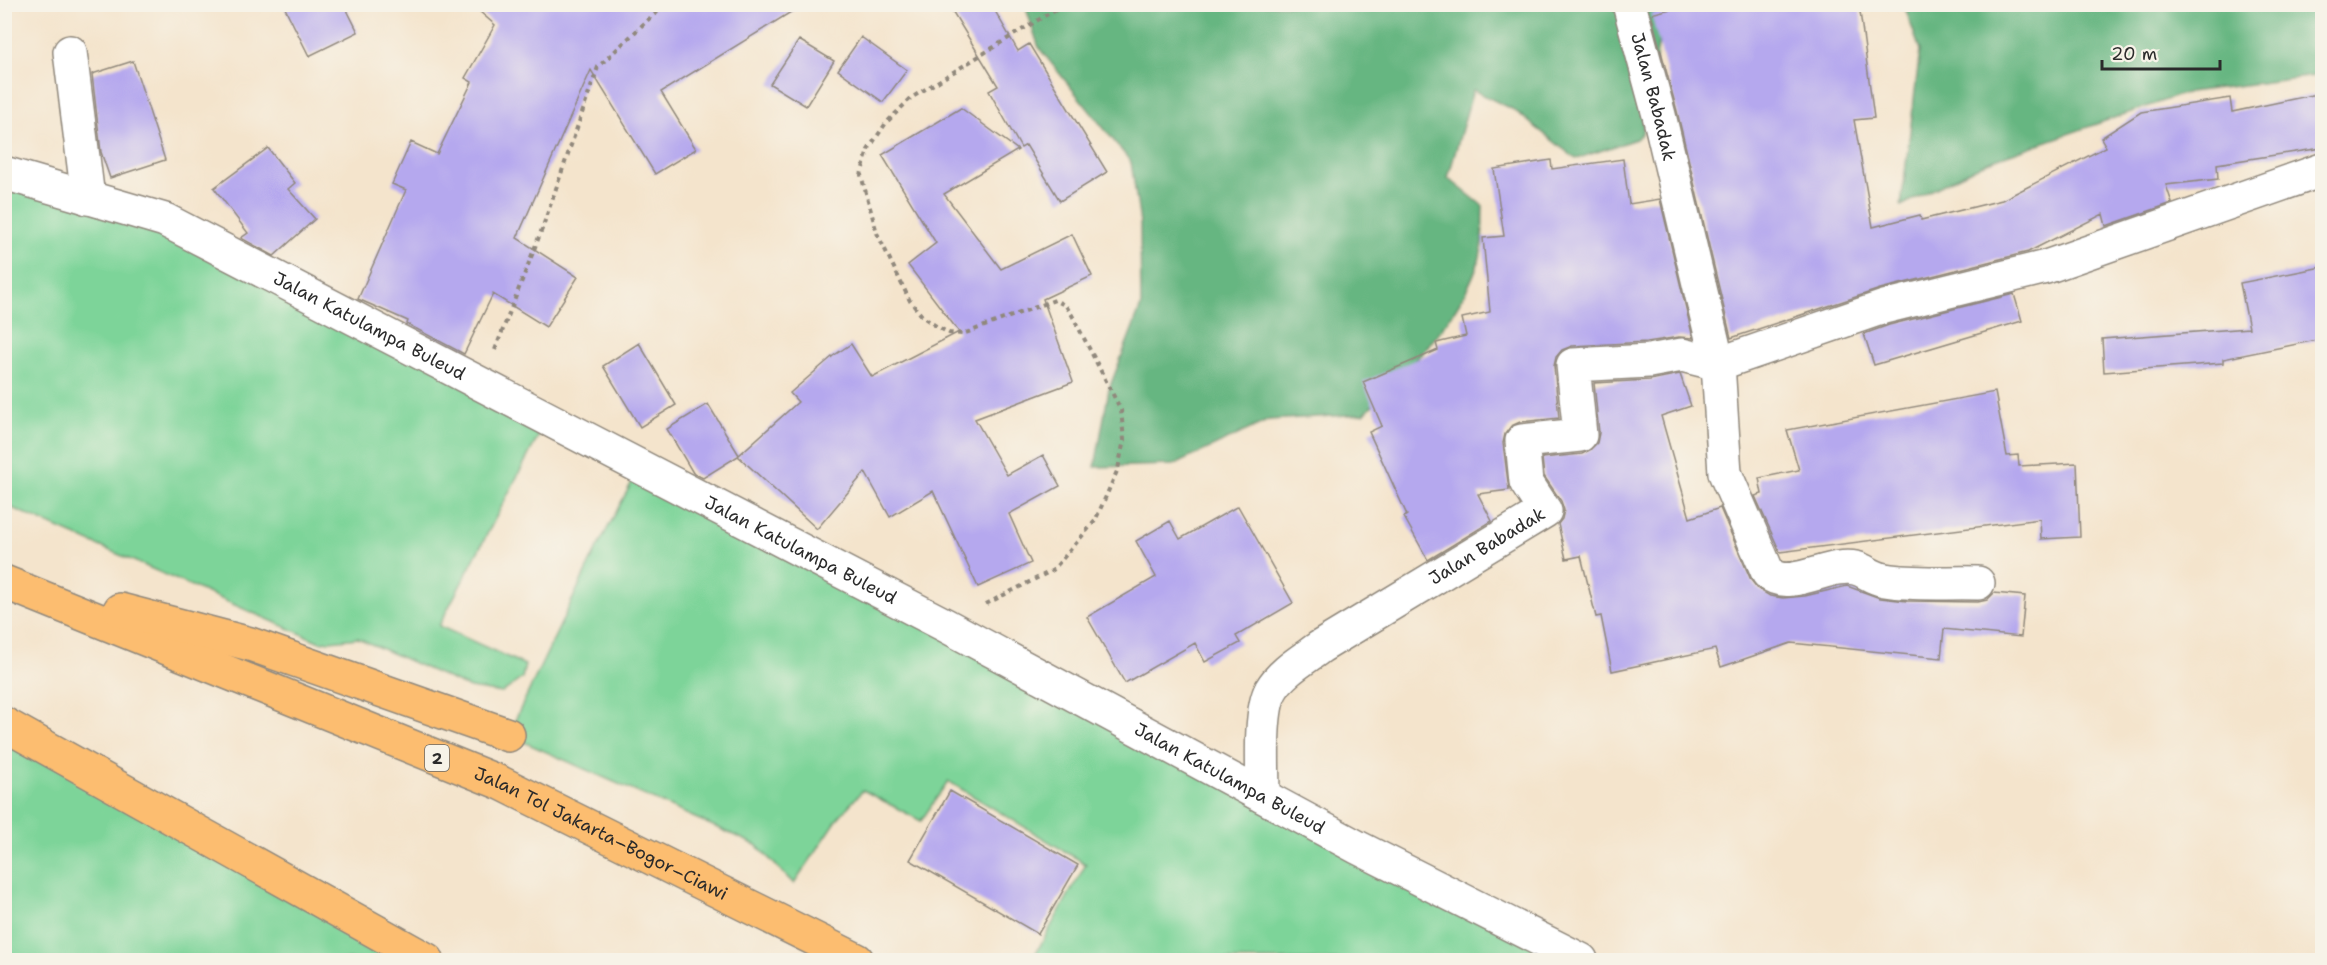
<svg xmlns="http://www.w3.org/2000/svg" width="2327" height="965" viewBox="0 0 2327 965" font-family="'Shantell Sans',sans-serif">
<rect width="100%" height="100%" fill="#f7f3e8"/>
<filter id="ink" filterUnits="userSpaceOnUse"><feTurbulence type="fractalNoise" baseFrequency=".0167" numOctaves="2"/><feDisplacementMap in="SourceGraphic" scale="12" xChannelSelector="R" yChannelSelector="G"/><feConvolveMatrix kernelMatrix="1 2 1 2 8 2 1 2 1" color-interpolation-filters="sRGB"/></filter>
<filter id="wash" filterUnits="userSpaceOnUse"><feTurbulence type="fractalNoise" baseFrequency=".008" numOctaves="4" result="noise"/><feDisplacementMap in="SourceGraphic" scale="24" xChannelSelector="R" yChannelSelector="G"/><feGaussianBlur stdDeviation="1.35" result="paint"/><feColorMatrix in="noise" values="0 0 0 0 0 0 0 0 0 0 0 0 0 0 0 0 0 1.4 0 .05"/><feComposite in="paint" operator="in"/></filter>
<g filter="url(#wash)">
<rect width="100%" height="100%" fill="#f4e4cc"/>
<path fill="#7dd499" stroke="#548062" stroke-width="1.5" d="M4,159L550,414L439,626L525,665L522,678L502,693L470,688L358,638L320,642L5,505Z
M640,467L1581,960H1032L1086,864L948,781L921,821L863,790L839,817L794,884L756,845L508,735L595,552Z
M5,724L428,960H5Z"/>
<path fill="#66b681" stroke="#487056" stroke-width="1.5" d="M1025,5H1674L1661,30L1642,133L1636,139L1576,159L1514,110L1473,90L1448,178L1483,206C1482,222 1484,242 1480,257C1461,320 1409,367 1364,414L1269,420L1174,465L1095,467L1109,389L1141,306L1140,223L1131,162L1039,48Z
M1904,5H2322V75L2189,92L1987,162L1901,206L1920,50Z"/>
<g id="blocks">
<path fill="#b5a8ee" d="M283,4H344L358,32L309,56Z
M471,4H804L661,92L696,149L655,174L591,70L517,238L578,277L546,327L493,294L464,354L407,324L408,321L358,299L406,190L392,184L411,142L437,154L472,82L465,78L495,25Z
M948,4H991L1018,51L1029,44L1107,172L1060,201L1026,145L1021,148L989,91L998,86Z
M1690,4H1859L1874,118L1854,120L1873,227L1920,215L1921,220L2002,200L2106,147L2101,138L2141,112L2230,98L2232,112L2322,93V148L2217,164L2218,179L2166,185L2172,203L2106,226L2103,214L2028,252L1880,289L1731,338L1677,111L1651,14Z
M861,37L907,70L883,102L838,70Z
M799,40L834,61L806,106L770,84Z
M133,61L165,160L110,178L101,152L92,74Z
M961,108L1018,150L944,194L1001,269L1072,234L1092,276L1043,299L1073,382L975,419L1007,475L1043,455L1060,486L1009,514L1031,563L978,587L933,491L890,517L865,472L817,529L738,456L703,478L693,473L667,429L708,404L739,455L798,402L790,393L833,356L851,344L872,377L959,332L908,265L936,243L882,155Z
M268,148L295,183L288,189L315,219L274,256L241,238L248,233L214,188Z
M1623,159L1629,204L1660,199L1693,338L1679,337L1647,342L1572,346L1562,350L1556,357L1554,366L1559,418L1520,422L1511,426L1505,434L1503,443L1509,490L1478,494L1492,521L1428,560L1404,517L1407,515L1369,432L1382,426L1363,382L1438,350L1436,343L1466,336L1462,318L1490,312L1483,238L1504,236L1494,169L1551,160L1552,169Z
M2322,267V339L2223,359V363L2104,372L2102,339L2249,328L2240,283Z
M2014,294L2022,321L1874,365L1864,334L1889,325Z
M639,343L676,405L640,427L603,366Z
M1680,374L1691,406L1661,416L1690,518L1720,508L1751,580L1758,589L1770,596L1783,598L1805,596L1847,586L1880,598L1907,601L1978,602L1987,600L1994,593L2025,596L2021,637L1944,629L1941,658L1791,643L1721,667L1715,649L1612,671L1601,616L1596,617L1581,556L1566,559L1558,524L1562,519L1564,510L1561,501L1544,476L1542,458L1582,454L1590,450L1597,443L1599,433L1594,383L1650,380Z
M1995,392L2007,456L2018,455L2019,466L2077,463L2080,537L2041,539L2040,519L1780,552L1755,496L1762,494L1759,478L1799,470L1787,430Z
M1238,506L1293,603L1236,636L1240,643L1205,662L1195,643L1125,683L1087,617L1156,577L1136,541L1170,521L1180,539Z
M950,791L1078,865L1038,934L910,860Z"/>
</g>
</g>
<g filter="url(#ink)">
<use href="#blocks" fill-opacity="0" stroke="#90887c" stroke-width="1.5"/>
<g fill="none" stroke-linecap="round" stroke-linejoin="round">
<g stroke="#90887c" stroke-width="36">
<g id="minor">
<path id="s1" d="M1629,4L1659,115L1718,364L1725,473L1768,573C1785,589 1817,571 1838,568C1864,564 1864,576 1885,580C1915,585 1948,582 1978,583"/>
<path d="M70,52L88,198"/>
<path id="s2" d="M4,173L165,220L945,625L1357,847L1581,960"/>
<path d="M1718,364L1884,307L2046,267L2322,170"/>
<path id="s3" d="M1263,796C1263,770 1259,712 1271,690C1281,672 1304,659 1320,647L1545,511L1526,482L1522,441L1580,435L1573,365L1649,361L1682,355L1718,364"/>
</g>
</g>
<g stroke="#90887c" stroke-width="36">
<g id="highway">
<path id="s4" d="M4,582L501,783L857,960"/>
<path d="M120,610L250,644L508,735"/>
<path d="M4,724L427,960"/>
</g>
</g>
<path stroke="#90887c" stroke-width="4" stroke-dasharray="4.5 4.5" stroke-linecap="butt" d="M495,350L542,229L598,67L651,17L668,4
M986,604L1053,570L1095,521L1118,469L1124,440L1121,410L1072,315L1066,306L1055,300L963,334L949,333L936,326L923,317L910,301L877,233L861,175L868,150L886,123L911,98L1064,4"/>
<use href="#minor" stroke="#fff" stroke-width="33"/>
<use href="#highway" stroke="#fcbd6f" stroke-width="33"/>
</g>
</g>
<g text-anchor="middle" stroke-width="4.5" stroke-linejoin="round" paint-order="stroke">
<rect fill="#f7f3e8" stroke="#686764" stroke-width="1.5" x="425" y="745" width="24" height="26" rx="4.5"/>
<g font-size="16" font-weight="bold" fill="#2b2b2b">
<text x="437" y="764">2</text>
</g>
<g font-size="18" fill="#2b2b2b" stroke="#f7f3e8">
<text dy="6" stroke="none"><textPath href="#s1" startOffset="96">Jalan Babadak</textPath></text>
<text dy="6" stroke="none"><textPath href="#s2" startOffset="398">Jalan Katulampa Buleud</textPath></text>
<text dy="6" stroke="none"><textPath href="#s3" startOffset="368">Jalan Babadak</textPath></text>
<text dy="6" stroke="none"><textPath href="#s2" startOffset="884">Jalan Katulampa Buleud</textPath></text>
<text dy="6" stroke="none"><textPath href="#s2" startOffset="1370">Jalan Katulampa Buleud</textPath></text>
<text dy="6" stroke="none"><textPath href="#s4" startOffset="648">Jalan Tol Jakarta–Bogor–Ciawi</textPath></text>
</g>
</g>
<rect width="2327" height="965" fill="none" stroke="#f7f3e8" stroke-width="24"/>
<path d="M2102 60v9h118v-9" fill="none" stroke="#2b2b2b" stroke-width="3"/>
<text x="2111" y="60" font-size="18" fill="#2b2b2b" stroke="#f7f3e8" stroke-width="4.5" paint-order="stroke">20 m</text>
</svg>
